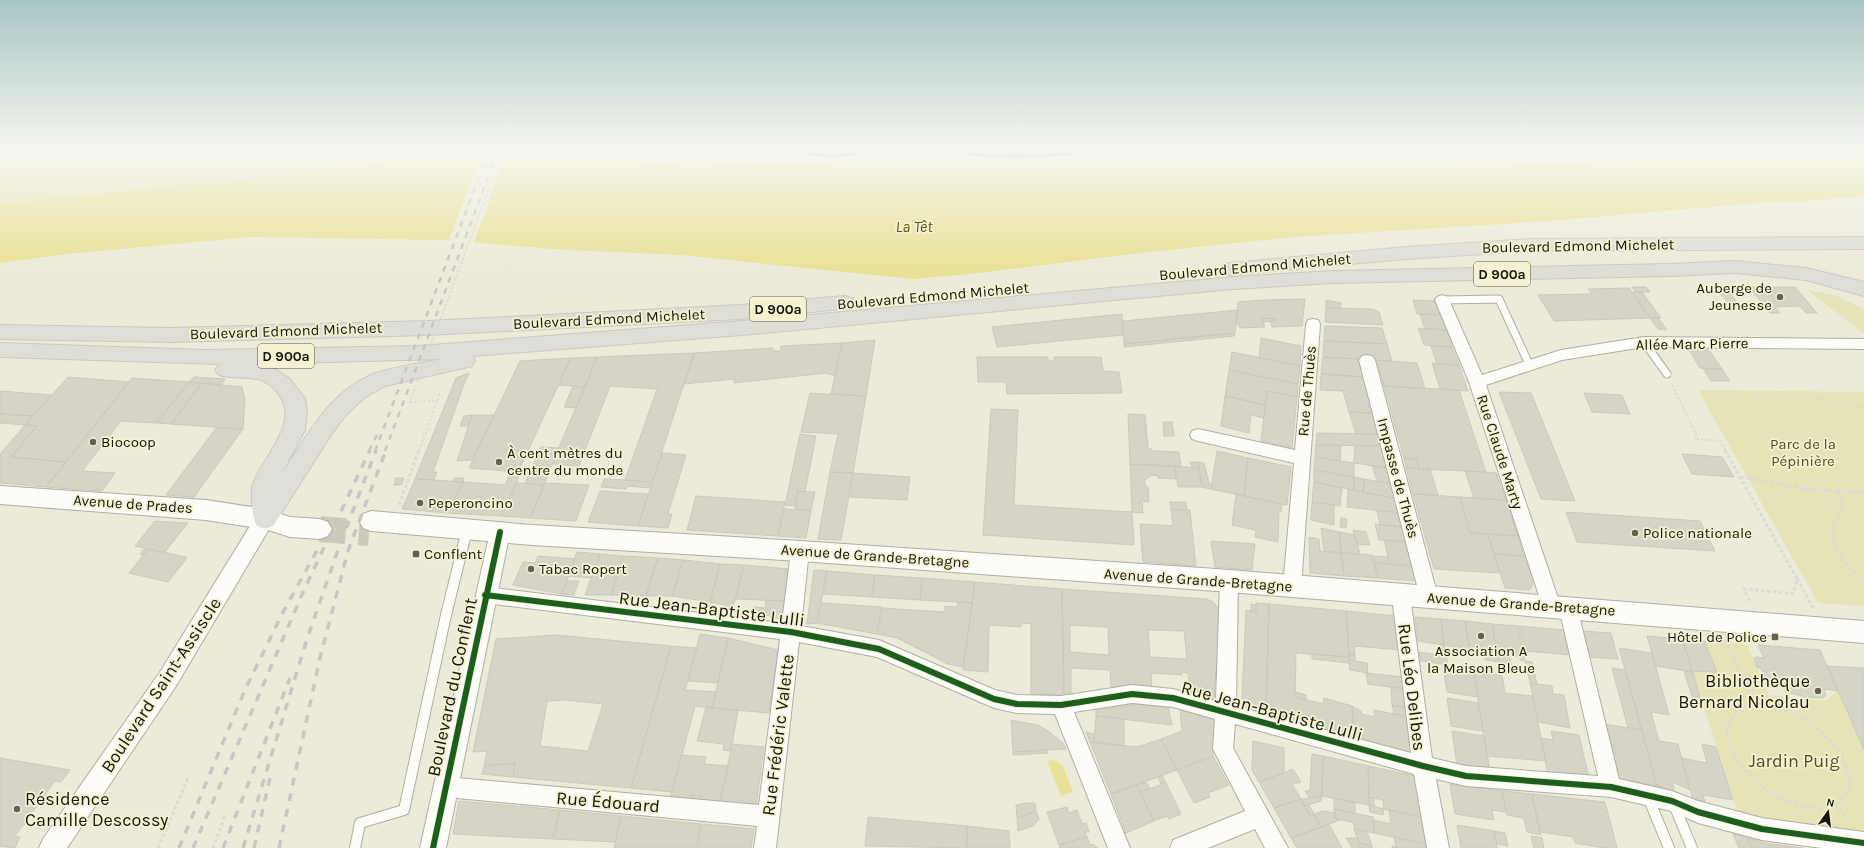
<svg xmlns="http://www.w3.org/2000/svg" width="1864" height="848" viewBox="0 0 1864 848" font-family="Karla,sans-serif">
<rect width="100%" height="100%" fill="#ecebda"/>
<path fill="#e6e3b7" d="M0,151H415L362,167L0,203Z
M562,151H1630L1616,167L1547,163L1485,167L1406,168H1136L908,173L819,164L684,166L582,155Z
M1807,290L1837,296L1864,309V334Z
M1698,390L1864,392V606L1818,603Z
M1704,641L1747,644L1769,695L1825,701L1838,691L1864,750V834L1739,816L1692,671L1717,672Z"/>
<path fill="#e8e196" d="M415,151H485L484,154H507L509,151H562L582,155L684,166L819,164L908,173L1136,168H1406L1485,167L1547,163L1616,167L1630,151H1864V196L1807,201L1757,203L1549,221L1294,237L1123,255L969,274L913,279L681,255L565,250L445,240L251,237L67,254L0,263V203L362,167Z
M1054,760L1063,766L1073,792L1061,796L1047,761Z"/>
<path fill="#ecebda" d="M483,151L506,152L483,218L460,220L483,218L473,244L448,242Z"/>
<path fill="#d5d4c7" stroke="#cacabc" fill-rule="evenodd" d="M1632,287H1646L1650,292H1636Z
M1749,287H1795L1817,313H1806L1800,306L1775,307L1780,313H1770Z
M1629,288L1650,318L1554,321L1538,295L1592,294L1588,289Z
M1726,288L1740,306H1731L1717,289Z
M1632,292H1642L1661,318H1650Z
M1305,299L1302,326L1272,327L1270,321H1277L1276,319L1262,318L1265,327L1240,328L1236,321L1238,302L1263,300Z
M1326,300L1341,303V308H1326Z
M1413,300L1436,301L1441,315L1417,314Z
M1326,308L1373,309L1379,312L1383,325L1325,322Z
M1238,310L1235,333L1124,344L1123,321Z
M1122,314L1123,335L997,347L992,327Z
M1420,314L1441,315L1447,330L1425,329Z
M1262,318L1276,319L1277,321L1263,322Z
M1650,318H1658L1667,330L1658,329Z
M1325,326L1382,328L1387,344L1324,341Z
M1418,328L1447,330L1452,347L1424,345Z
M1235,333L1234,336L1124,347V344Z
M1261,338L1301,346L1300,366L1259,358Z
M875,340L866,396L831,394L842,343Z
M1324,341L1387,344L1392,361L1323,357Z
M842,343L835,376L826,373L734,383V379L684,384L694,353L773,348V351H781V346Z
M1431,346L1452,347L1459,365L1437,364Z
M1689,350H1709L1722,369L1700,368Z
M1232,352L1300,366L1298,384L1229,370Z
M694,353L652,482L625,480L657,389L610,386L579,466L552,464L597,357Z
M597,357L585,387L559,385L571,358Z
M977,357H1048V361H1054V357H1101L1103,371L1119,372L1122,393L1007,394L1006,382H978Z
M1323,357L1360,359L1364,377L1321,374Z
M571,358L518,472L469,468L520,361Z
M1376,360L1417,363L1425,389L1384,386Z
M1432,363L1459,365L1468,391L1440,389Z
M1703,368L1722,369L1730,381H1711Z
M1229,370L1298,384L1297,397L1267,391L1266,405L1225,396Z
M469,373L464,384L433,472H437L434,480L415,479L456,378Z
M1321,374L1364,377L1373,413L1349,412L1343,391L1320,390Z
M68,377L129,382L66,462L11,457L37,426L25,425Z
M194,377L225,379L221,385L189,382Z
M132,378L189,382L156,423L121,421L82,471L115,473L102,491L46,487Z
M189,382L202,383L171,424L156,423Z
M202,383L242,387L245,400L243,429L171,424Z
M573,386L585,387L576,408L564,407Z
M1384,386L1459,390L1486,472L1419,469L1417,459L1404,458Z
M0,391L51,395L32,416L0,414Z
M1267,391L1297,397L1292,448L1261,441Z
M1499,392L1531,393L1575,501L1541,499Z
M810,393L866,396L853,473L830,472L838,434L801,432Z
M1584,393L1622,395L1630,414L1592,412Z
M1225,396L1266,405L1264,418L1251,415L1249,433L1221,426Z
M991,409L1018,410L1014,505L1132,512L1134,545L983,535Z
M1349,412L1373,413L1379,434H1356Z
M0,414L32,416L25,425L0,423Z
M1128,414L1145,415L1148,448L1154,451L1179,452L1181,467L1130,464Z
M472,415H494L473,460L457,461Z
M472,415L468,426H460L464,416Z
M1163,422H1172L1174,436H1164Z
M25,425L37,426L11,457L66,462L46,487L0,483V454Z
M216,428L243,429L194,497L166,495Z
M1317,433L1379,434L1382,446L1316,445Z
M800,434L816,436L805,492L798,491L795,506L785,505Z
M1316,445H1341L1340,461L1315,457Z
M1355,445L1382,446L1388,468L1354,463Z
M541,447L559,448L549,472L531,470Z
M1217,451L1248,458L1244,496L1211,489Z
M662,453L686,455L668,514H672L668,528L638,526Z
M1682,454L1722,457L1734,477L1692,474Z
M1315,457L1354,463V477L1314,470Z
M1248,458L1291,467L1287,505L1244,496Z
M1404,458L1417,459L1419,469L1406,468Z
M1190,462H1198L1199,468L1192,467Z
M1198,462L1204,463L1209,483L1212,484L1211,489L1202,487Z
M1130,464L1175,466L1176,479L1158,478V476L1152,475L1145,480V486L1148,487L1149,502L1142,501L1143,513L1132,512Z
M1372,465L1388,468L1392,484L1377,481Z
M1175,466L1199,468L1202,487H1178Z
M1406,468L1430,469L1438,495L1413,494Z
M531,470L549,472L544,485L525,483Z
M1314,470L1354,477V490L1314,482Z
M1465,471L1496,473L1506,500L1474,498Z
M830,472L853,473L841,540L818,539Z
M853,473L910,477L907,500L849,497Z
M509,476L519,477L502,516L447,513L463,482L505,485Z
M1354,477L1364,479L1363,492L1354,490Z
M396,478H404L401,485H394Z
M454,478H464L463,482L453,481Z
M415,479L434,480L463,482L447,513L402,509Z
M604,479L625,480L652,482L650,488L627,486L626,489L601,487Z
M1364,479L1392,484L1396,499L1363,492Z
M1314,482L1342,488L1340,506L1312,502Z
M517,483L544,485L530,518L502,516Z
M545,483L589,485L576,521L530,518Z
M1348,489L1396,499L1399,513L1347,507Z
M600,491L648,494L638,526L588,522Z
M798,491L815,492L811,511L795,509Z
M1236,494L1282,504L1281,512L1279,511L1278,542L1255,537L1256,530L1232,525Z
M1413,494L1460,497L1470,533L1488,534L1500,573L1434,569Z
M696,496L785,502L778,536L687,530Z
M1460,497L1506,500L1518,536L1470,533Z
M1170,502H1186L1187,510H1171Z
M1312,502L1334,505V525L1311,520Z
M784,509L811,511L806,538L778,536Z
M1171,510H1190L1196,566L1143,562L1140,524L1173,526Z
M1377,510L1399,513L1404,527L1380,525Z
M1566,512L1700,521L1715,551L1577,542Z
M1341,518L1347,519L1346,528L1340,527Z
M155,521L188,523L164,553L148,549L144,555L140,554L145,548L135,546Z
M1375,524L1404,527L1407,542L1379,540Z
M1321,528L1339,532L1341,553L1324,551Z
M1353,530L1366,532L1370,545L1357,544Z
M1339,532L1355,535L1360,554L1341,553Z
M1488,534L1518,536L1524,556L1494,554Z
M1309,537L1319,539L1320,551L1341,553L1344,576L1310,573Z
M1384,540L1407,542L1414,566L1390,564Z
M1211,541L1255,544L1252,570L1215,567Z
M148,549L186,557L187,558L168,582L129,573Z
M577,552L600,554L591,578L569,576Z
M1341,553L1372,555L1378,578L1344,576Z
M600,554L623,556L611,595H585Z
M1494,554L1524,556L1534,582L1530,590L1505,588Z
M538,556L575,559L562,594L513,585L523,562L535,563Z
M623,556L658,558L646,596L611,595Z
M1372,556L1388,557L1390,564L1374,563Z
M658,558L683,560L672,596H646Z
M683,560L720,564L710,602L672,596Z
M1374,563L1414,566L1418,581L1378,578Z
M720,564L744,565L733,607L710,602Z
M744,565L789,569L785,601L735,599Z
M814,570L827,571L817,623L807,624Z
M827,571L875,575L872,597L823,594Z
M875,575L922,578L920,600L872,597Z
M922,578L975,582L972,603L920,600Z
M567,581H579L574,595L562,594Z
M975,582L1062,589L1064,696L1042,694L1041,696L1031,695V624L1021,623V627L989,625L988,672L963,670Z
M1062,589L1207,599L1213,602L1218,608L1220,613L1214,700L1204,698V692L1190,689L1188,673L1182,672V675L1151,673L1152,690L1111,687L1110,670L1071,668V696H1064ZM1070,625L1108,627L1109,655L1070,652ZM1148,630L1184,631L1187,659L1150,657Z
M766,600L785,601L782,620L757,612V614L752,613L753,607L765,608Z
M958,602L972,603L963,667L948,664L897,638L877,634L882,608L944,612L945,606L957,607Z
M821,603L882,607L877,634L817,623Z
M1256,603L1269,604L1266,715L1249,711L1244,705L1242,699L1246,610L1256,612Z
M1251,604L1256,605V612L1251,611Z
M1269,604L1346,611L1349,657L1296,653L1295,697L1323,704L1324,698L1352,706L1354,741L1305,726V724L1266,715Z
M1346,611L1396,616L1400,650L1354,646L1355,655H1349Z
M1415,617L1441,619L1444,645L1418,641Z
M1441,619L1465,621L1470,649L1444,645Z
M1465,621L1492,624L1499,662L1485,660L1484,652L1477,651V654L1470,653Z
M1492,624L1518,626L1525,661L1520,660V657L1509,655L1511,665L1499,662Z
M1519,626L1565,630L1571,655L1525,651Z
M1581,631L1611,633L1618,659L1587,657Z
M700,634L728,638L718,683L688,681Z
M557,635L671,646L631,788L513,777L515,763L484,766L487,751L473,752L496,639ZM565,700L603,704L588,751L540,746L547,701Z
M1647,636L1682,639L1693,672L1656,666Z
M728,638L778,650L769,713L712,708Z
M1682,639L1704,641L1717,672L1692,671Z
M1440,644L1444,645L1446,656L1439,654L1438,648L1442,649Z
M1758,645L1820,650L1838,691L1824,689L1826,696L1822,698L1805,697L1786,692L1783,686L1778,685L1775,681L1766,680L1761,669L1757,667L1754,659L1756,657L1764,658Z
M671,646L697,648L685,690L716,692L712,708L695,706L672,792L631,788Z
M1619,648L1652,653L1669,715L1651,712L1659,741L1678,744L1690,790L1672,782L1675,794L1657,786Z
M1419,652L1446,656L1448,665L1421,661Z
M1312,654L1349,657V663L1312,659Z
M1349,655H1355V661L1349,660Z
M1349,660L1367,663L1368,673L1350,670Z
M1525,661L1532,662L1537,684L1530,683Z
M1443,665L1473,670L1478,697L1447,692Z
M1827,666L1864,668V750L1847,711Z
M1612,668L1625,670L1642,730L1628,728Z
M1684,671L1693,672L1700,698L1692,696Z
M1366,673L1404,677L1405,689L1368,684Z
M1474,673L1502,675L1505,693L1532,696L1546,761L1487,756Z
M1530,683L1552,686L1553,694L1564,695L1570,728L1539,722Z
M1391,687L1405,689L1408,708L1392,705Z
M1190,689L1204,692V698L1191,695Z
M1296,692L1306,695V700L1295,697Z
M1447,698L1478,703L1483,731L1451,726Z
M1137,704L1168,707L1172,725L1096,716V708L1106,709Z
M1392,705L1408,708L1409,717L1394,714Z
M1352,706L1361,711V714L1375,717L1374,710L1409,717L1413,755L1354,741Z
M706,707L738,710L731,751L723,750L724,744L697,741Z
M1180,710L1215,719L1213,756L1177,770L1161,739L1182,731Z
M1096,716L1124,719V746L1094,742Z
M1011,720L1037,725L1047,730L1063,743L1066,749L1013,752Z
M1604,724L1642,730L1657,786L1618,780Z
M1452,731L1484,736L1490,770L1457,766Z
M1551,731L1579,735L1589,778L1548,775L1541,738L1553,740Z
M1086,732L1095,734L1094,742H1090Z
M1161,739L1177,770L1111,794L1090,742L1137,747Z
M1253,741L1284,748V773L1259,782L1252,770Z
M732,744L764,747L756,806L720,803Z
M1702,744L1716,747L1733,800L1703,795L1707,809L1694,804L1682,758L1707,763Z
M1047,750L1048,753L1013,755V752Z
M1312,754L1323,756L1322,796L1309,797L1305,791L1310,790Z
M682,755L706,757L704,764L728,766L720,803L701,801L702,796L691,795L690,800L670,798Z
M1213,756L1229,785L1208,793L1210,797L1194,803L1177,770Z
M1323,756L1368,766L1369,805L1322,796Z
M0,758L70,770L61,782L55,781L15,836L20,837L15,848L0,846Z
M515,763L513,777L482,774L484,766Z
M1368,766L1415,776L1422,817L1384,809L1383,800L1369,797Z
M1293,769L1301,782L1292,784L1301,799L1274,808L1259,782Z
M1162,775L1166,783L1161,784L1158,777Z
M1146,782L1150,788L1140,792L1137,785Z
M1166,783L1181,814L1169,819L1167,816L1154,821L1140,792Z
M1450,784L1502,791L1506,812L1492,810L1494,820L1455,814Z
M1137,785L1154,821L1126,833L1111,794Z
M1502,791L1532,794L1541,835L1527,832L1524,818L1507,815Z
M1532,794L1605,802L1617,848H1604L1575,843L1573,837L1540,832Z
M691,795L702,796L701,801L690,800Z
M1322,796L1321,801L1305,806L1301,799Z
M1369,797L1374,798V806L1369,805Z
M1334,798L1355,803V813L1334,809Z
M1301,799L1310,816L1314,814L1321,827L1291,838L1274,808Z
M459,801L560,810L553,839L453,834Z
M1027,803H1035L1036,811L1017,818L1016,805Z
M1309,805L1314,814L1310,816L1305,806Z
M1369,805L1384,809L1383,815L1370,812Z
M1067,807L1069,813L1077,810L1082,824L1086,823L1089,832H1085L1087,837L1059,845L1047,812Z
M1334,809L1373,817L1374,833L1354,829V823L1335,818Z
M560,810L621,816L615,842L553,839Z
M1389,810L1422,817L1426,844L1374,833L1373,820L1391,824Z
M1036,811L1039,819L1033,826L1018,831L1017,818Z
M1323,811L1335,813V818L1340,820L1321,827L1314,814Z
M621,816L701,824L697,848H614Z
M868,817L967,826V848L865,846Z
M701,824L754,829L751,848H697Z
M1329,824L1342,848H1297L1291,838Z
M1457,825L1494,831L1497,848H1461Z
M967,826L1009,831L1010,848H967Z
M1354,829L1367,832L1372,846L1359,843Z
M1494,831L1505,833L1508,846L1497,844Z
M1733,834L1747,838L1752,848H1739Z
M1531,836L1542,838L1544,848H1534Z
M1087,837L1090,845L1093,844L1098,848H1060L1059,845Z
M1394,837L1426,844L1427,848H1392V846L1396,847Z
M1346,838H1357L1360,848H1352Z
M1747,838L1770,844L1772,848H1752Z
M1359,843L1372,846V848H1360Z
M1770,844L1789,846L1803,848H1772Z"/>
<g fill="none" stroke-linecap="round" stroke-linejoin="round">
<path stroke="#cccbbb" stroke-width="26" stroke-dasharray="26 13" stroke-linecap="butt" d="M320,529L369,533"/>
<g stroke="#b0aea1" stroke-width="9">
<path id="service-far1" d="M1442,300L1499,299L1529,364
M1644,342L1667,374"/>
</g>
<g stroke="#b0aea1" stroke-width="12">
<path id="service" d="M1648,797L1669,848
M1674,805L1692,848
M355,848L360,823L404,810L446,615L467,530"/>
</g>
<g stroke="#b0aea1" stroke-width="2">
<path id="minor" d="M1442,295L1447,297L1449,300L1482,375L1561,350L1644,337L1864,339V349L1644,347L1562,360L1486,385L1560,604L1561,601L1568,599L1575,601L1577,607L1619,779L1672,791L1698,801L1762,818L1864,832V848H1822L1762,840L1698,823L1671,811L1611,797L1466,786L1436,779L1449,848H1427L1414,774L1235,724L1233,748L1288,848H1265L1255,829L1208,848H1170L1173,840L1245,811L1213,749L1215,719L1173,707L1132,703L1074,712L1130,848H1108L1055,714L1017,713L994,708L877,657L799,642L776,848H754L757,826L446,797L439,794L436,787L439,780L446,777L759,805L780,639L485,603L479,601L476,595L479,589L485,587L782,623L791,551L794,546L800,544L806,546L809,551L801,626L879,640L995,690L1017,695L1061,696L1132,685L1173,689L1216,701L1220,581L1223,576L1229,573L1235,576L1238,581L1236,706L1411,753L1392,596L1395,590L1401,588L1407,590L1410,596L1432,758L1466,766L1598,776L1559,608L1558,611L1551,613L1544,611L1542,605L1469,382L1435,300L1437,297Z
M1313,319L1318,320L1320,324L1301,587L1298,593L1292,595L1286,593L1283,587L1294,463L1198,441L1192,439L1190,435L1192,431L1198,429L1295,450L1306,324L1308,320Z
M1367,355L1372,356L1375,360L1438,597L1435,603L1429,605L1423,603L1420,597L1359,360L1362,356Z"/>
</g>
<g stroke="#b0aea1" stroke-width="2">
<path id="tertiary" d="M265,511L272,513L275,519L176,686L67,848H39L43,839L160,672L258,513Z
M500,523L507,526L510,532L446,848H420L490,532L493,526Z"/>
</g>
<g stroke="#b0aea1" stroke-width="2">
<path id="secondary" d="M0,486L206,500L265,509L290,517L320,519L328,522L332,529L328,536L320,539L290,537L265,529L206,520L0,504Z
M371,511L532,525L800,541L1217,569L1864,621V643L1217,591L800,561L532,545L371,531L363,528L359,521L363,514Z"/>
</g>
<g stroke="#c9c9c1" stroke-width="2">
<path id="trunk" d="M1864,237V249L1530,251L1406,259L1230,275L1223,273L1220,269L1223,265L1230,263L1406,247L1530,239Z
M1735,261L1806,268L1864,282V296L1806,280L1735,273L1671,276L1332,283L1233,289L742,335L473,356L475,361L472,366L385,386L364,398L345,416L331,435L273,526L265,529L257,526C252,518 250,493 253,484C262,457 302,422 278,393C274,388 267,382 261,380C247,376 232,379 219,375L215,370L220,364L0,357V343L206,350L419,346L742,321L1233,277L1332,271L1671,264ZM442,359C421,363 390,367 371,375C327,394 306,438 281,475L305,430L307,411L305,398L290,379L275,369L253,364Z
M845,296L852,298L855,303L852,308L740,319L428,335L170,342L0,339V325L170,328L428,321L740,305Z"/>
</g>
<path stroke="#dbdbd6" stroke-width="2" stroke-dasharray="2.5 2" stroke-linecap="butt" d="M1672,385L1698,439L1720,441L1726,451
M415,389L410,402L437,401
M1753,397L1783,396L1822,399L1864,408
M419,451L440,393"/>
<path stroke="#dbdbd6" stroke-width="3" stroke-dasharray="3.5 2.5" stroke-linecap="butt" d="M1725,450L1797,579L1793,594L1744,589L1750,603
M1741,477L1814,490L1864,492
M1838,491L1843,509C1841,513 1837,518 1835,522C1827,545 1846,568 1864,579
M399,505L419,450
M1797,579L1813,608
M1725,640L1755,705
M1755,705C1774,707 1793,711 1809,722C1828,735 1864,774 1843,798C1837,805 1828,808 1819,808C1804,808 1789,803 1776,796C1755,784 1708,739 1736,714C1741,709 1748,707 1755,705Z
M1835,805L1849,820
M158,848L189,776
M213,848L225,816"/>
<use href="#service-far1" stroke="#fcfcf9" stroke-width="7"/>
<use href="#service" stroke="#fcfcf9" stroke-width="10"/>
<use href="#minor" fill="#fcfcf9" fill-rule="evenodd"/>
<use href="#tertiary" fill="#fcfcf9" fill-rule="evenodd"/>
<use href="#secondary" fill="#fcfcf9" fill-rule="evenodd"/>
<use href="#trunk" fill="#deded4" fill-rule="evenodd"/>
<path stroke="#c7c6c2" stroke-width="2.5" stroke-dasharray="6 6" stroke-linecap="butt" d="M369,451L377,435
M375,451L489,151
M385,451L498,151"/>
<path stroke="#c7c6c2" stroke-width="3.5" stroke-dasharray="8 8" stroke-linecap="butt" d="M179,848L244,692L282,614L320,545
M193,848L304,590L370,450
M223,848L290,678
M243,848L307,639L338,550L376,450
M254,848L270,778
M279,848L320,658L348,551L386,450"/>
<path stroke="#dbdbd6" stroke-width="2" stroke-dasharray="2.5 2" stroke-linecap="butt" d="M417,382L503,151"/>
<g stroke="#f4f2d2" stroke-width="6">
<path id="cycleway-far1" d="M785,151L833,155L890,151H933
M946,151C997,157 1046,156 1097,151"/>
</g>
<g stroke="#f4f2d2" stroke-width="8">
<path id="cycleway" d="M485,595L791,632L879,649L994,699L1017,704L1061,705L1132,694L1173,698L1423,766L1466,776L1611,787L1672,801L1698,812L1762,829L1864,843
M433,848L500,532"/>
</g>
<use href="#cycleway-far1" stroke="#1b5e20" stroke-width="4.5"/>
<use href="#cycleway" stroke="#1b5e20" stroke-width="6"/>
</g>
<linearGradient id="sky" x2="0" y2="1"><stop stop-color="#a8c6c7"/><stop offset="0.56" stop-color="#f6f6ee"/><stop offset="1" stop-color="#f6f6ee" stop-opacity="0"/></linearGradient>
<rect width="1864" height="270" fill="url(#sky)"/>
<g fill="#626153" stroke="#f4f2d2" stroke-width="1.5">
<circle cx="1780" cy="297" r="4"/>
<circle cx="93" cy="442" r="4"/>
<circle cx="499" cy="462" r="4"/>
<circle cx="420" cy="503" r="4"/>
<circle cx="1635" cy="533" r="4"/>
<rect x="412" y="550" width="8" height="8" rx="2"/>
<circle cx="531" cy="569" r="4"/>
<circle cx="1481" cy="636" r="4"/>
<rect x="1771" y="633" width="8" height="8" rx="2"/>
<circle cx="1818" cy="691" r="4"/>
<circle cx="17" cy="809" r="4"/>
</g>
<g text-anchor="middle" stroke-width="3.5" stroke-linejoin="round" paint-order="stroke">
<g fill="#f4f2d2" stroke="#595847" stroke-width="1">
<rect x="1474" y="262" width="56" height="24" rx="3"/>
<rect x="750" y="297" width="56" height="24" rx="3"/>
<rect x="258" y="344" width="56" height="24" rx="3"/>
</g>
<g font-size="14" font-weight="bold" fill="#17160b">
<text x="1502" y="279">D 900a</text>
<text x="778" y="314">D 900a</text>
<text x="286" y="361">D 900a</text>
</g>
<g font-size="15" fill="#17160b" stroke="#f4f2d2">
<text transform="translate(1578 246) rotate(-1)" y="5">Boulevard Edmond Michelet</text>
<text transform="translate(1255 267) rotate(-5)" y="5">Boulevard Edmond Michelet</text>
<text transform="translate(933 296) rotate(-5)" y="5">Boulevard Edmond Michelet</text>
<text transform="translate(609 319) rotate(-3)" y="5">Boulevard Edmond Michelet</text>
<text transform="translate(286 331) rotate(-2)" y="5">Boulevard Edmond Michelet</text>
<text transform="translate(1692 344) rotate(-1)" y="5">Allée Marc Pierre</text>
<text transform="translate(1307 391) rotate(-85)" y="5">Rue de Thuès</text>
<text transform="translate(1500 452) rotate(72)" y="5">Rue Claude Marty</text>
<text transform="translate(1398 478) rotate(75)" y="5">Impasse de Thuès</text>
<text transform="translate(133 504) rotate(4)" y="5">Avenue de Prades</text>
<text transform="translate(875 556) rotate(4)" y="5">Avenue de Grande-Bretagne</text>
<text transform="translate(1198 580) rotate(4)" y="5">Avenue de Grande-Bretagne</text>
<text transform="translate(1521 604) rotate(4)" y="5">Avenue de Grande-Bretagne</text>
</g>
<g font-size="15" fill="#17160b" stroke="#f4f2d2" text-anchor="start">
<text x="1772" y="293" text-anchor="end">Auberge de<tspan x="1772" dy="17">Jeunesse</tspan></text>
<text x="101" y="447">Biocoop</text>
<text x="507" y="458">À cent mètres du<tspan x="507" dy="17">centre du monde</tspan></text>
<text x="428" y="508">Peperoncino</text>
<text x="1643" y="538">Police nationale</text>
<text x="424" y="559">Conflent</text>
<text x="539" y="574">Tabac Ropert</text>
<text x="1767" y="642" text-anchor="end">Hôtel de Police</text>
<text x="1481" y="656" text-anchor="middle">Association A<tspan x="1481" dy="17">la Maison Bleue</tspan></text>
</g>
<g font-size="15" fill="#524e24" stroke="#f4f2d2">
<text x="1803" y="449">Parc de la<tspan x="1803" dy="17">Pépinière</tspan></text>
</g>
<g font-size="16" font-style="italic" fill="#5f580b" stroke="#f4f2d2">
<text x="914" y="232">La Têt</text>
</g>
<g font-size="18" fill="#17160b" stroke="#f4f2d2">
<text transform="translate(712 609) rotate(7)" y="6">Rue Jean-Baptiste Lulli</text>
<text transform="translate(161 685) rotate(-57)" y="6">Boulevard Saint-Assiscle</text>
<text transform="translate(452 687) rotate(-78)" y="6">Boulevard du Conflent</text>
<text transform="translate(1412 687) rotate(83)" y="6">Rue Léo Delibes</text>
<text transform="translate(1272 711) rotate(15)" y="6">Rue Jean-Baptiste Lulli</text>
<text transform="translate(778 735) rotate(-83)" y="6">Rue Frédéric Valette</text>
<text transform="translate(608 802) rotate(5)" y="6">Rue Édouard</text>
</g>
<g font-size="18" fill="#17160b" stroke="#f4f2d2" text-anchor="end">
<text x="1810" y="687">Bibliothèque<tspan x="1810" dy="21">Bernard Nicolau</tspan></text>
<text x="25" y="805" text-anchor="start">Résidence<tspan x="25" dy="21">Camille Descossy</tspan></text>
</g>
<g font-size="18" fill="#524e24" stroke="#f4f2d2">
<text x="1794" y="767">Jardin Puig</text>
</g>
</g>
<g transform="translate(1828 812) rotate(14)" stroke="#f4f2d2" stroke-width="3" paint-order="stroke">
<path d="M0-3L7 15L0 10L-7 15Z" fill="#17160b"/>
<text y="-6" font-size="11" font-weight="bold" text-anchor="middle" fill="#17160b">N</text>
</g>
</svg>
